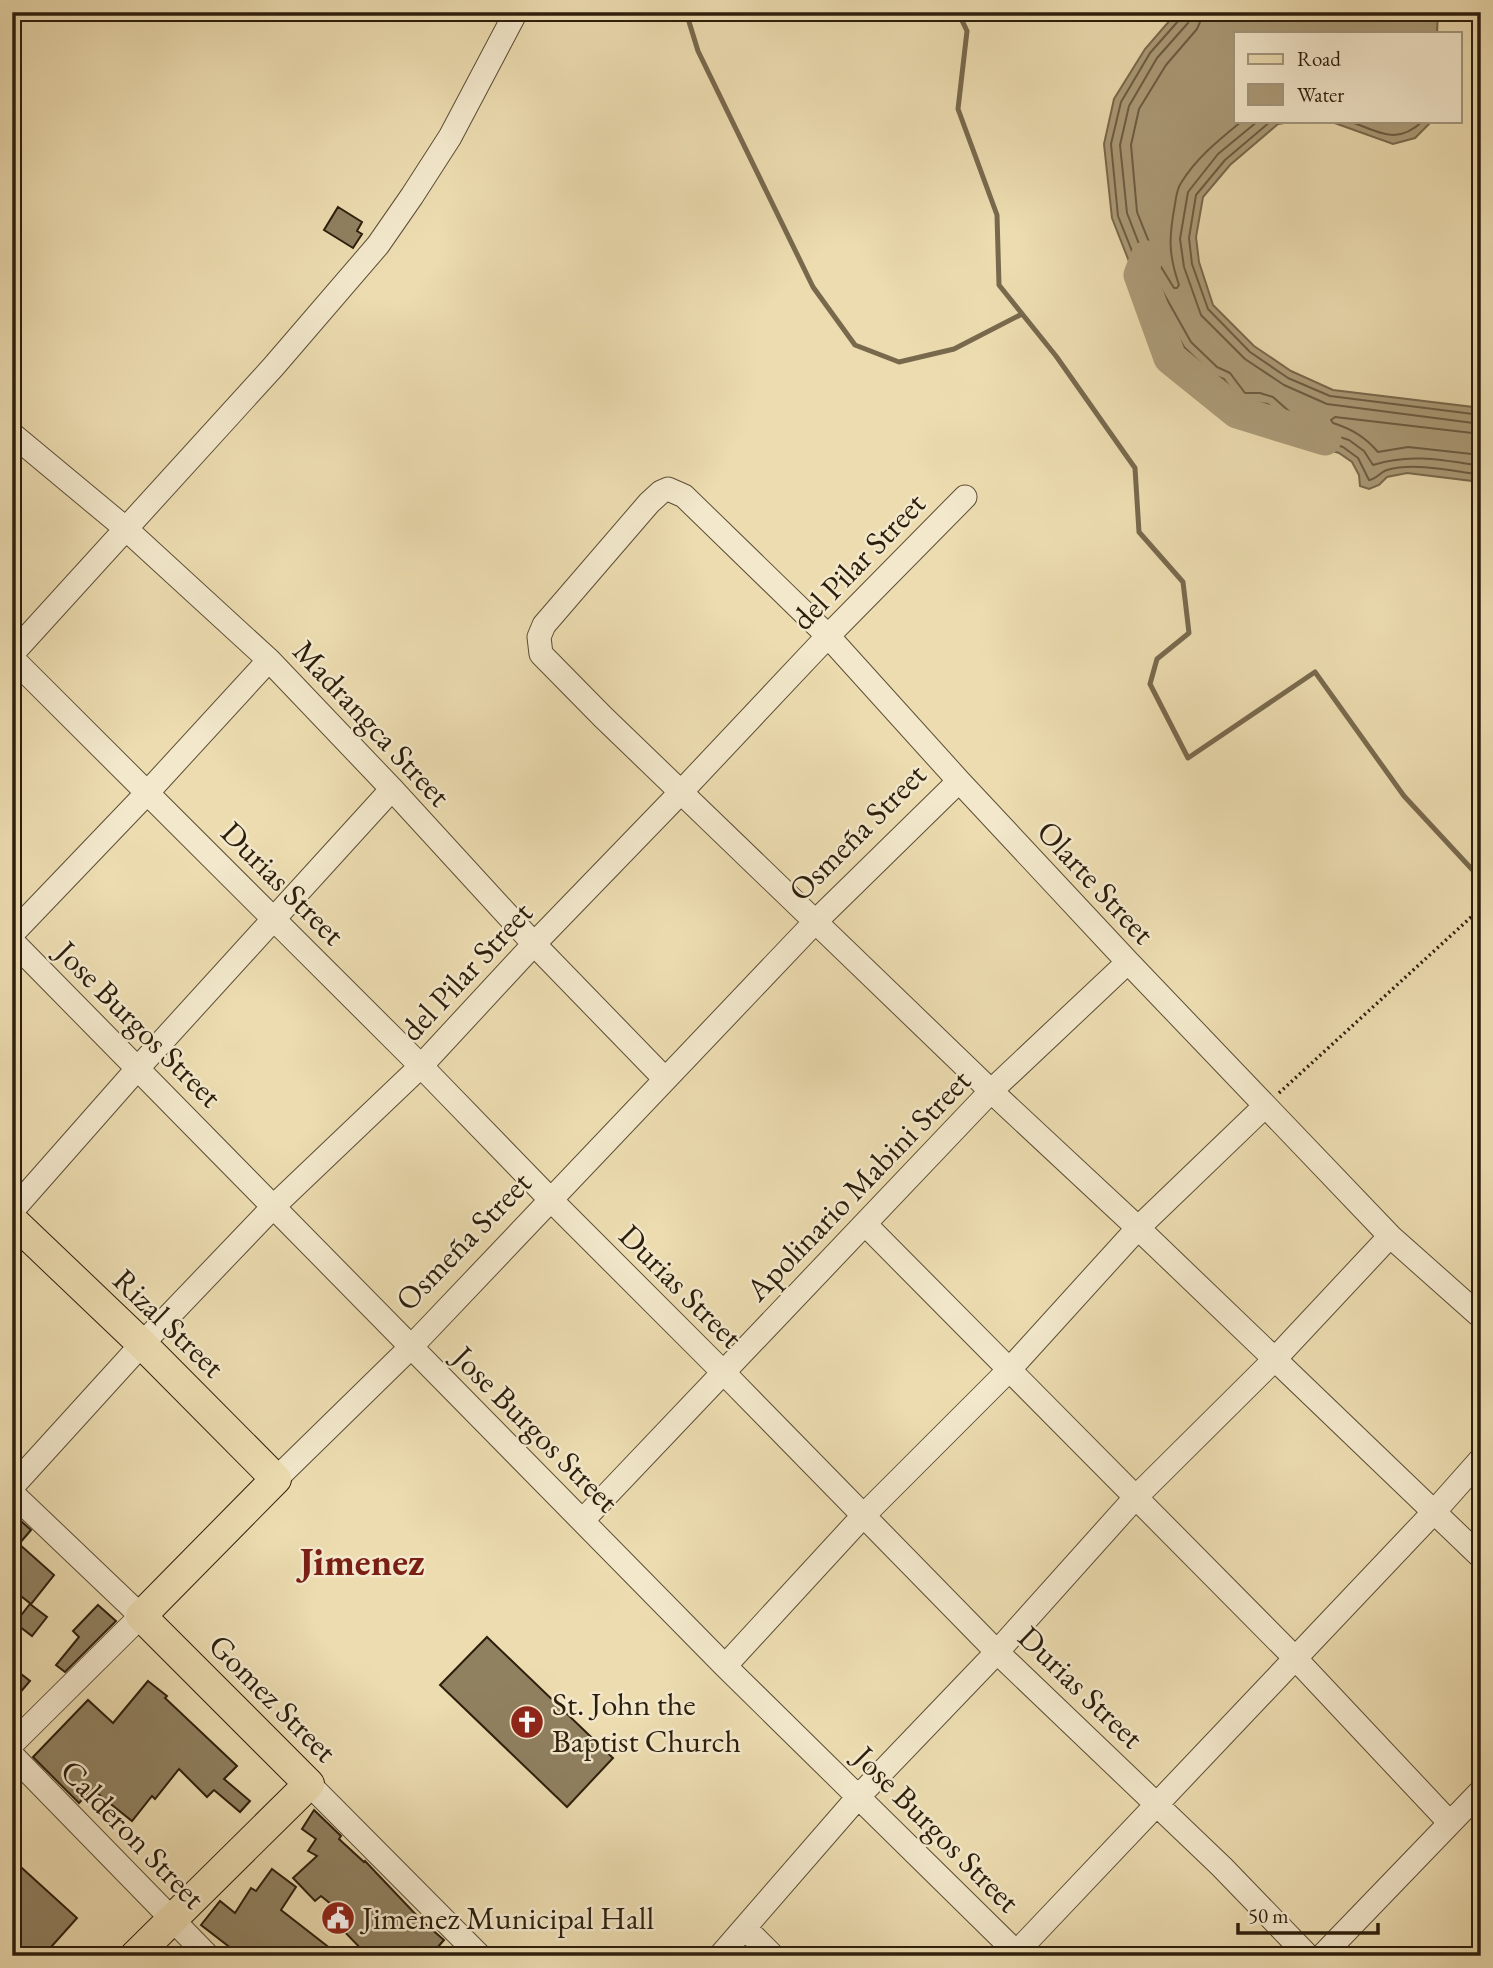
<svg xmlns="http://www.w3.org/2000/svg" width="1493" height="1968" viewBox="0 0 1493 1968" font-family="'EB Garamond',serif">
<rect width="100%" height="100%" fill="#ecdcb0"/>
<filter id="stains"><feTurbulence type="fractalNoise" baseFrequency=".00286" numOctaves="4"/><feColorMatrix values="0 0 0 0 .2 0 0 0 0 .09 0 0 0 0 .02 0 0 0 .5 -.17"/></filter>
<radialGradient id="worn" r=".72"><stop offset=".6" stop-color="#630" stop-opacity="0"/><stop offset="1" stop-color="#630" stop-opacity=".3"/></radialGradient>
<path fill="#ab9b78" stroke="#78694d" stroke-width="2" d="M1177,12H1438L1437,33H1236V121H1297L1278,124L1230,165L1203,197L1196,237L1199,262L1213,305L1254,346L1291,371L1333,390L1481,408V482L1407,473L1387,477L1379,485L1369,489L1360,486L1359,475L1352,462L1339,453L1310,444L1290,434L1265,410L1258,408H1240L1235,405L1218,384L1210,382L1179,352L1132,269L1112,218L1104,144L1114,99L1145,49Z
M1329,121H1432L1415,138L1393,144Z"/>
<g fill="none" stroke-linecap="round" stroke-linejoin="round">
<path stroke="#6c5c42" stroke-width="2" d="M1182,12L1180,19L1150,53L1121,102L1111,144L1118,216L1138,266L1184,347L1213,375L1224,379L1240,400L1268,404L1294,429L1312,437L1343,447L1358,458L1369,480C1377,479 1380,472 1387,470C1414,462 1453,471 1481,475
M1191,12L1188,23L1157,58L1129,106L1120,145L1127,213L1146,262L1191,342L1217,367L1230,373L1245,393H1260L1273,397L1300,421L1315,429L1349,440L1364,451L1373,465C1409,453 1443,460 1481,466
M1201,12L1200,22L1197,29L1166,65L1139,109L1131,145L1137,212L1155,257L1174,288H1177L1179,285C1168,253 1169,237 1175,204C1176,197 1177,189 1181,183C1196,158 1220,139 1242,121
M1258,121L1218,154L1188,192L1180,239L1184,267L1201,315L1245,359L1284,385L1327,404L1481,424
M1271,121L1225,160L1196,195L1189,238L1192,264L1208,309L1250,352L1288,378L1330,396L1481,415
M1349,121C1380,132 1396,146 1423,121
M1481,434L1335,417L1331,420L1333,423C1352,429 1365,437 1378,452L1408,447L1481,455"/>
<path stroke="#78694d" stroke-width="5" d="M686,12L698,51L813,287L855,345L899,362L954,349L1022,314
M958,12L967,31L958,109L997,215L999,285L1056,356L1135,468L1139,532L1183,582L1189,633L1157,659L1150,684L1188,758L1315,672L1404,796L1481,879"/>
<path stroke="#ab9b78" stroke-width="33" d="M1147,257L1140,275L1170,358L1237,412L1325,439"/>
</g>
<path fill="#908161" stroke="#2c1e0c" stroke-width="2" d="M338,207L362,222L357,231L362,234L353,248L324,230Z
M12,1513L31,1530L19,1544L54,1575L31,1604L12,1589Z
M30,1604L47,1617L32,1636L15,1623Z
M98,1605L116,1621L65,1672L56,1665L79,1637L73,1631Z
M487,1637L613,1758L567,1807L440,1685Z
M12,1667L30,1681L12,1702Z
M148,1681L167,1696L165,1698L237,1766L224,1779L250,1801L240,1812L214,1790L207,1797L179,1769L155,1799L152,1796L132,1821L92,1789L79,1803L33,1757L88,1700L113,1723Z
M314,1810L341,1836L339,1839L364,1862L365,1861L421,1920L444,1940L430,1956H368L336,1923L343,1914L321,1896L315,1901L293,1878L317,1856L308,1851L316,1839L302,1829Z
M12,1859L77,1918L43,1956H12Z
M272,1869L296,1887L281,1910L340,1956H301L293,1950L289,1956H227L232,1949L201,1925L220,1901L235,1913L251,1888L256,1891Z"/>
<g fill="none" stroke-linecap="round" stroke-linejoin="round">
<g stroke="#5c4e35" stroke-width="25">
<path id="minor" d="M12,434L125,528L269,660L392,789L534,944L665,1079
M12,654L274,366L378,245L412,196L450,137L516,12
M12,658L421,1066L551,1200L723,1372L997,1652L1222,1867L1308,1956
M12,934L147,793L269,660
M12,941L725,1666L1020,1956
M12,1211L138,1068L392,789
M865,1224L1295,1658L1450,1823
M1481,1317L1390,1236L1128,962L959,781L828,636L684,496L668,489L661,492L649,503L544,625L539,637L541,654L603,717L991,1091L1138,1228L1481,1557
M276,1479L410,1348L816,921L959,781
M12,1487L142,1344L274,1206L421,1066L534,944L682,791L828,636L965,497
M12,1493L141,1616L12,1744
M583,1520L991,1091L1128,962
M725,1666L863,1516L1009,1370L1138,1228L1265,1106
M12,1755L208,1956
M309,1784L480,1956
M745,1928L773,1956
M720,1956L859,1796L997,1652L1135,1498L1274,1360L1390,1236
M1013,1956L1434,1512L1481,1459
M1322,1956L1481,1791"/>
</g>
<g stroke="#2c1e0c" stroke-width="32">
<path id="major" d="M12,1220L142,1344L276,1479L141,1616L309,1784L135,1956"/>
</g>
<path stroke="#2c1e0c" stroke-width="3.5" stroke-dasharray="2 3.5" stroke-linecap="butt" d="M1279,1093L1481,908"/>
<use href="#minor" stroke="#f3e8cc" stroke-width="23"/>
<use href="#major" stroke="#ecdcb0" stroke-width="30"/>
</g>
<defs>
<g id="church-disc" transform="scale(1.75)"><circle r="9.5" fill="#8f2418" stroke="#f3e8cc"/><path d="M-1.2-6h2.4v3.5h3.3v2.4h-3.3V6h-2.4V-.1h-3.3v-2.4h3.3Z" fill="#fff"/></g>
<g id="civic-disc" transform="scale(1.75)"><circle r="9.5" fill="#8f2418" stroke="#f3e8cc"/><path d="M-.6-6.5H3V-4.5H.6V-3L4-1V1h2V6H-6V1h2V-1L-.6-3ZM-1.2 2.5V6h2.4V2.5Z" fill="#fff"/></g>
</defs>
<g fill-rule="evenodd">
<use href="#church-disc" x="527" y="1722"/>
<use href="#civic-disc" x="338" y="1918"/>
</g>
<g text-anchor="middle" stroke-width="5" stroke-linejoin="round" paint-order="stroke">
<g font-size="32" fill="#2c1e0c" stroke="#f3e8cc">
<text transform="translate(858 561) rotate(-46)" y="11">del Pilar Street</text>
<text transform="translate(372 723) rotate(47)" y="11">Madrangca Street</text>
<text transform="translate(857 832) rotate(-45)" y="11">Osmeña Street</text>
<text transform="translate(1096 882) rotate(47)" y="11">Olarte Street</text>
<text transform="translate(283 883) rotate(45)" y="11">Durias Street</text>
<text transform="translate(466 971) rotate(-47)" y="11">del Pilar Street</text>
<text transform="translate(139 1024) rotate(45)" y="11">Jose Burgos Street</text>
<text transform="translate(858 1185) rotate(-46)" y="11">Apolinario Mabini Street</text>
<text transform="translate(463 1241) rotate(-46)" y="11">Osmeña Street</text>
<text transform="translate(681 1286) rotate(45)" y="11">Durias Street</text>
<text transform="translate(169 1323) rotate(44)" y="11">Rizal Street</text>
<text transform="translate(536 1429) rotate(45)" y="11">Jose Burgos Street</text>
<text transform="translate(1081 1687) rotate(44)" y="11">Durias Street</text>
<text transform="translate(273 1698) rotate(45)" y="11">Gomez Street</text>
<text transform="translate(937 1829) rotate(45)" y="11">Jose Burgos Street</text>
<text transform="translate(133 1834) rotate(46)" y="11">Calderon Street</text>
</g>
<g font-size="32" fill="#2c1e0c" stroke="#f3e8cc" text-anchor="start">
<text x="552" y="1715">St. John the<tspan x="552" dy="37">Baptist Church</tspan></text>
<text x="362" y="1929">Jimenez Municipal Hall</text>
</g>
<g font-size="38" font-weight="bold" fill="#7a1f14" stroke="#f3e8cc">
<text x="362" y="1575">Jimenez</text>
</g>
</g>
<rect width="1493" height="1968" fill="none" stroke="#ecdcb0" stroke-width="42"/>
<rect x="14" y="14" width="1465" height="1940" fill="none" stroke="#2c1e0c" stroke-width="3.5"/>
<rect x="21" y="21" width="1451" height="1926" fill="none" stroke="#2c1e0c" stroke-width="2"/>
<rect x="1234" y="32" width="228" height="91" fill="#f3e8cc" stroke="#a3977f" stroke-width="2"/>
<rect x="1248" y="54" width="35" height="10" fill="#ecdcb0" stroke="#a3977f" stroke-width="2"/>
<text x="1297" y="66" font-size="21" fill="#2c1e0c">Road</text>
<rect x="1248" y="84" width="35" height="21" fill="#ab9b78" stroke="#a3977f" stroke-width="2"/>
<text x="1297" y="102" font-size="21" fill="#2c1e0c">Water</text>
<path d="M1238 1923v10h140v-10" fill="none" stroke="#2c1e0c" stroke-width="3.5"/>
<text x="1248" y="1923" font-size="21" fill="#2c1e0c" stroke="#f3e8cc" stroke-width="5" paint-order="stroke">50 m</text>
<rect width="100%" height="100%" filter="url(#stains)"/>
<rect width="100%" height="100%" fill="url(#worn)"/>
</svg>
